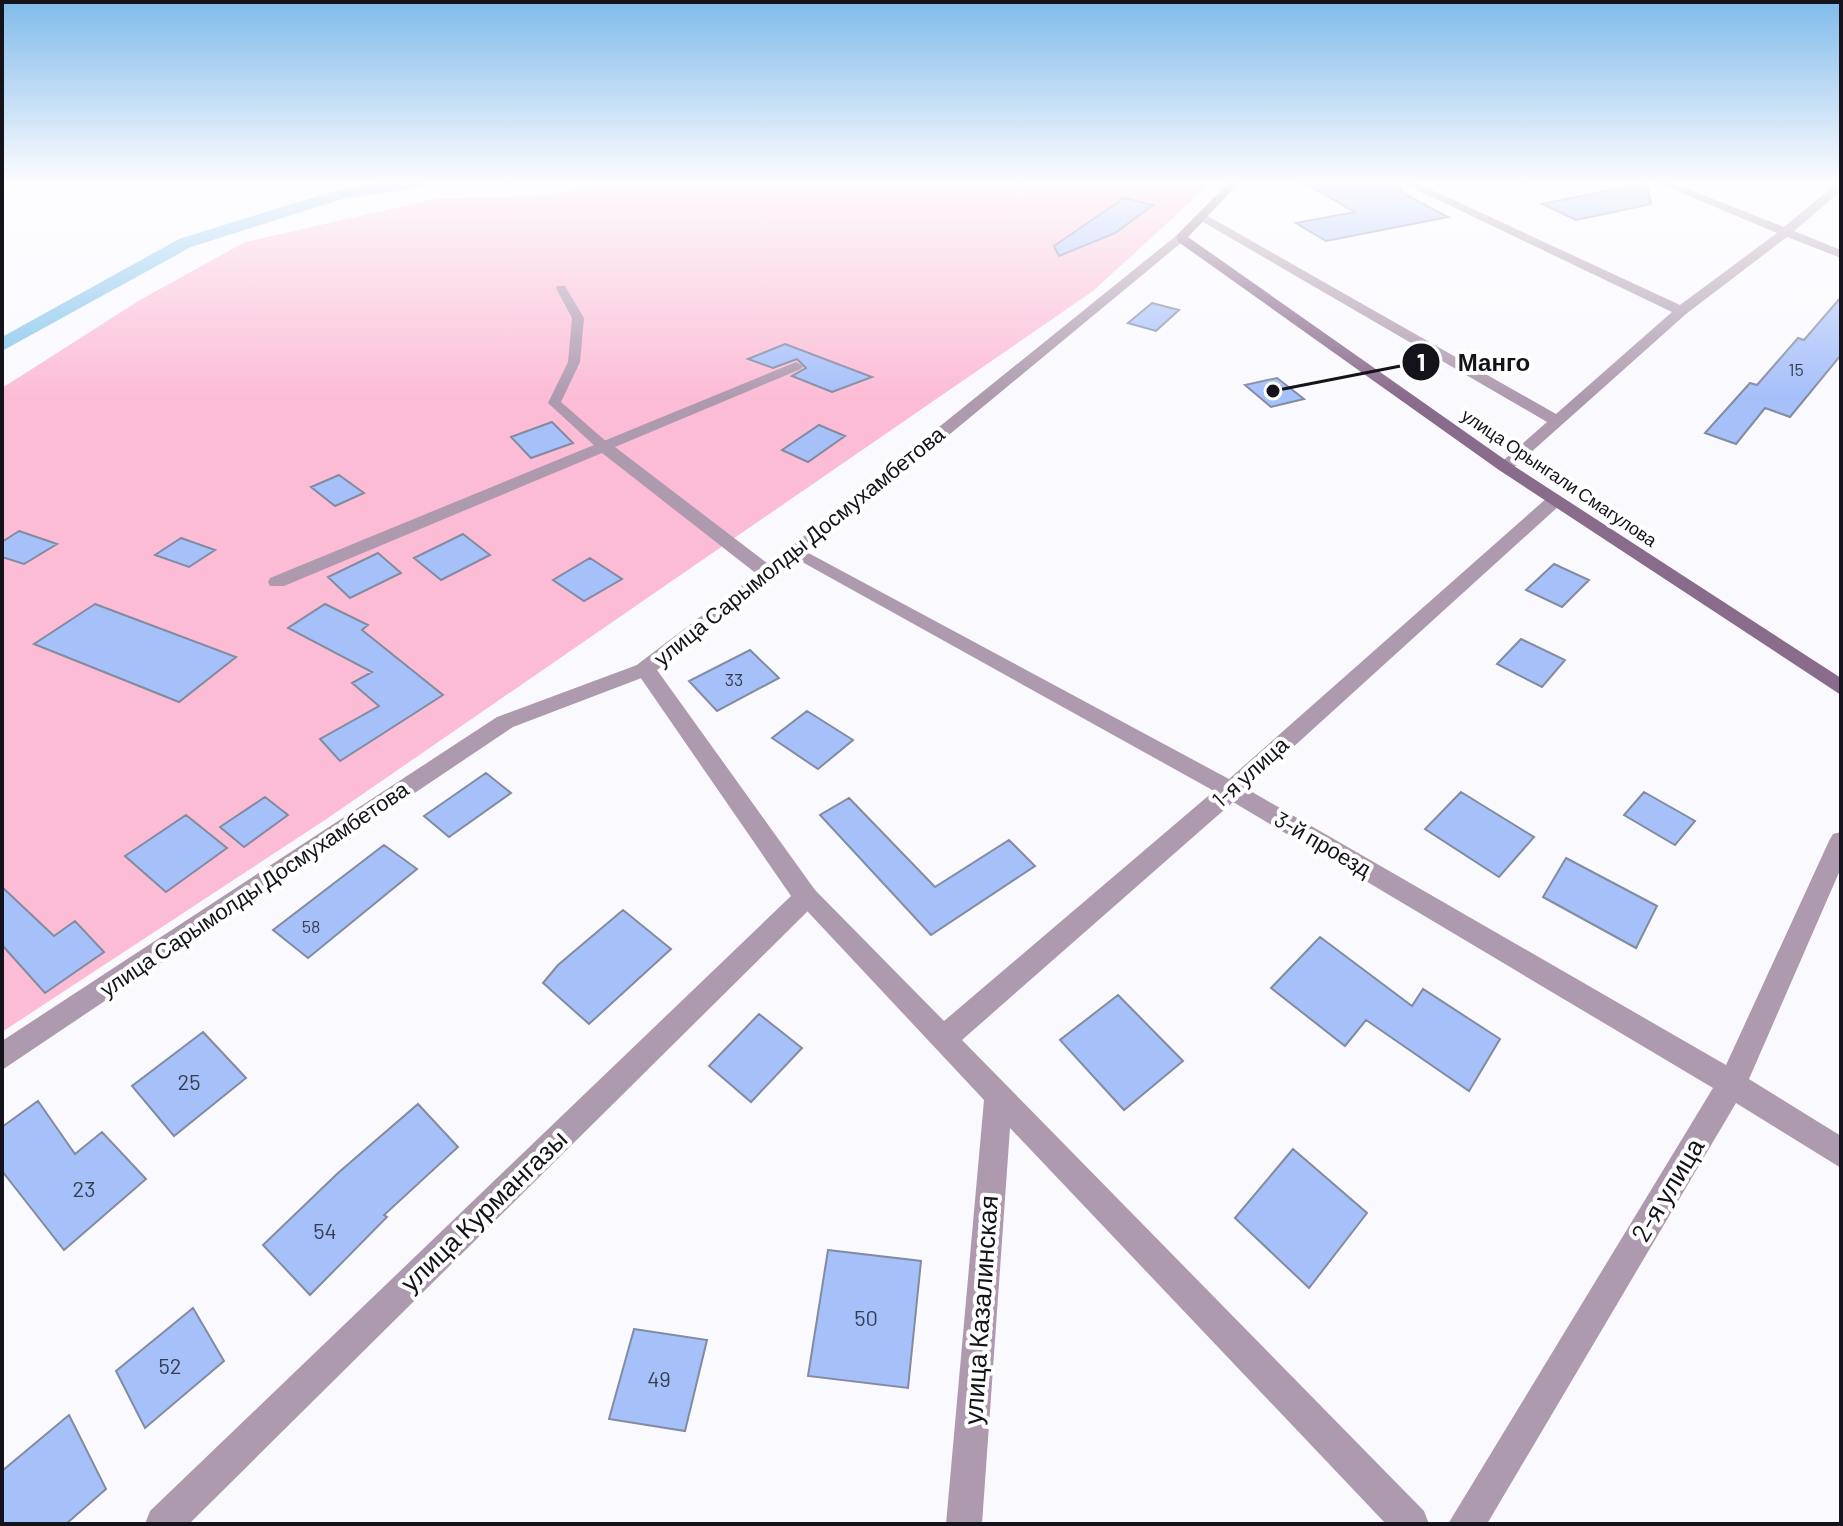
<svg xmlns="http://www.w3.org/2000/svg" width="1843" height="1526" viewBox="0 0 1843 1526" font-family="Barlow,sans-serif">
<rect width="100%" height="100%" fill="#faf9fe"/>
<path fill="#fcbcd5" d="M619,183H1211L1093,291L325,820L2,1032V388L140,300L245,242L436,199L537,196Z"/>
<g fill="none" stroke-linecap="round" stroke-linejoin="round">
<path fill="#84c5ec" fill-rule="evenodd" d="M380,183H425L417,188L345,198L191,247L2,351V337L179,239L337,190Z"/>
</g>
<path fill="#a6c0fa" stroke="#828ba0" stroke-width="2" d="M1304,183H1400L1403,193L1448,217L1326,241L1296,223L1355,212Z
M1647,183L1651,204L1576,220L1542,204Z
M1124,198L1153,205L1115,233L1059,256L1054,246Z
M1841,297V355L1790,417L1765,408L1736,444L1705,433L1750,383L1757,385L1798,338L1804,340Z
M1152,303L1179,310L1156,331L1128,323Z
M785,344L872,377L832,392L792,376L806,368L797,359L773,368L748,359Z
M1277,378L1304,399L1271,407L1245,385Z
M552,422L573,443L531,458L511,437Z
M819,425L845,436L808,462L782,450Z
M339,475L364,493L335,506L311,487Z
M19,531L57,544L24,564L2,557V542Z
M463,534L490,555L441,580L414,558Z
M181,538L215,550L189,567L155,555Z
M378,553L401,573L350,598L328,577Z
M590,558L622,579L584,601L553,580Z
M1554,564L1589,580L1562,607L1526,590Z
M95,604L236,657L179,702L34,644Z
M325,604L368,625L362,630L443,695L340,761L320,739L379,706L352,683L372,672L288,628Z
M1521,639L1565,660L1542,687L1497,664Z
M750,650L779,678L717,711L689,681Z
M807,711L853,740L818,769L772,738Z
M486,773L511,793L449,837L424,816Z
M1461,792L1534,837L1499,877L1425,829Z
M1644,792L1695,821L1675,845L1624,815Z
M265,797L288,815L244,847L220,827Z
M849,798L935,887L1009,840L1035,866L931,935L820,815Z
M186,815L227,848L166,892L125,856Z
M384,845L417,869L308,958L273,930Z
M1566,858L1657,906L1636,948L1543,897Z
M2,887L54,936L75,921L104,952L45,993L2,945Z
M623,910L671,949L589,1024L543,983L558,965Z
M1320,937L1412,1006L1423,989L1500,1039L1469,1091L1366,1020L1345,1046L1271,988Z
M1118,995L1183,1061L1124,1110L1060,1040Z
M759,1014L802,1048L751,1102L709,1066Z
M203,1032L246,1078L174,1136L132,1086Z
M38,1101L75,1154L102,1132L146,1179L64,1250L2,1171V1127Z
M418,1104L458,1147L384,1215L387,1217L310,1295L263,1245L338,1173Z
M1293,1149L1367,1213L1309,1288L1235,1218Z
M828,1250L921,1261L908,1388L808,1376Z
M193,1308L224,1361L145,1428L116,1371Z
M634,1329L707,1340L685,1431L609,1419Z
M69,1415L106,1489L66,1524H2V1471Z"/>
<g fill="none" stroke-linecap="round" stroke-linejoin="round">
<path fill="#ae9aaf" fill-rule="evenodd" d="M557,286H565L584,318L580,362L561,402L608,443V449H598L548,403L568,362L572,318L556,288Z"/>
<path fill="#ae9aaf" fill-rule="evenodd" d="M1403,183H1417L1680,305L1777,233L1658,183H1673L1784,227L1837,183H1841V191L1794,231L1841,250V258L1787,237L1686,314L1511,470L1505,472L1497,467L1499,464L1547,422L1198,219V215H1206L1556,414L1672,312Z
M796,362L803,366L801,369L615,447L776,570L778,574L776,578H762L602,453L284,586H270L268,582L270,578Z
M1554,496L1560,497L1563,501L1560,505L1247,789L1726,1065L1829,841L1833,834L1841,832V868L1749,1079L1841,1136V1168L1736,1103L1487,1524H1448L1713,1088L1233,802L962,1040L1424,1511L1429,1524H1386L1010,1128L982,1524H946L984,1100L794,897L797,890L806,887L815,890L944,1021L1214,791L786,553L789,549H801L1229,779L1548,497Z
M645,662L652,664L655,669L652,674L513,727L2,1070V1041L497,717Z"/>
<path fill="#ae9aaf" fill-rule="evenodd" d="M1177,235L1187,238L776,578L657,670L815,890L818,897L815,904L189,1524H145L150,1511L791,896L638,674L635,669L638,664L762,570Z"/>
<path fill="#896b8b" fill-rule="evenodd" d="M1228,183H1239L1188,237L1511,464L1841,678V695L1499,470L1177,241V235Z"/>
</g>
<linearGradient id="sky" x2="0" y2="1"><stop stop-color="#80bbea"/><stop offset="0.46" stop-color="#fdfcff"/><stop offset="1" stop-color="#fdfcff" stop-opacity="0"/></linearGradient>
<rect width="1843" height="397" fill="url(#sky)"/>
<g text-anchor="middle" stroke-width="8" stroke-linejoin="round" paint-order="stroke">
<g font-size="18" fill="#383e52">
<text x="1796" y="376">15</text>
<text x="734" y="686">33</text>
<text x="311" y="933">58</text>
</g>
<g font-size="18" fill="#14121a" stroke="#fff">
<text transform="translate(1559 478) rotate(34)" y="6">улица Орынгали Смагулова</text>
</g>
<g font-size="22" fill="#14121a" stroke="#fff">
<text transform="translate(799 546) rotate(-39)" y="8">улица Сарымолды Досмухамбетова</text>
<text transform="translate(1250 772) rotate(-42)" y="8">1-я улица</text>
<text transform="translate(1323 844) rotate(30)" y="8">3-й проезд</text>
<text transform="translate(254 889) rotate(-34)" y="8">улица Сарымолды Досмухамбетова</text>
</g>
<g font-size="22" fill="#383e52">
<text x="189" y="1090">25</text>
<text x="84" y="1197">23</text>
<text x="325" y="1239">54</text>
<text x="866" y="1326">50</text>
<text x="170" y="1374">52</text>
<text x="659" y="1387">49</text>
</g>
<g font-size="26" fill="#14121a" stroke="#fff">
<text transform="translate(1668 1190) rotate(-59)" y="9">2-я улица</text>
<text transform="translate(484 1211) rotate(-44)" y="9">улица Курмангазы</text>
<text transform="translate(981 1310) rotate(-86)" y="9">улица Казалинская</text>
</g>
</g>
<path fill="none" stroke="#14121a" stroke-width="3" d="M1273 391L1421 362"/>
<g fill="#14121a" stroke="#fff" stroke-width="3">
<circle cx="1273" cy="391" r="8"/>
<circle cx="1421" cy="362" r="20"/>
</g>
<g font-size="24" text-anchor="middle" font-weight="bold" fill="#fff">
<text x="1421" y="371">1</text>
</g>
<g font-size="24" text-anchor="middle" font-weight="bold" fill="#14121a" stroke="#fff" stroke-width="8" stroke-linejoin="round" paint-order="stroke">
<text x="1494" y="371">Манго</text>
</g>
<rect width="1843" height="1526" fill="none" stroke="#14121a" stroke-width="8"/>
</svg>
